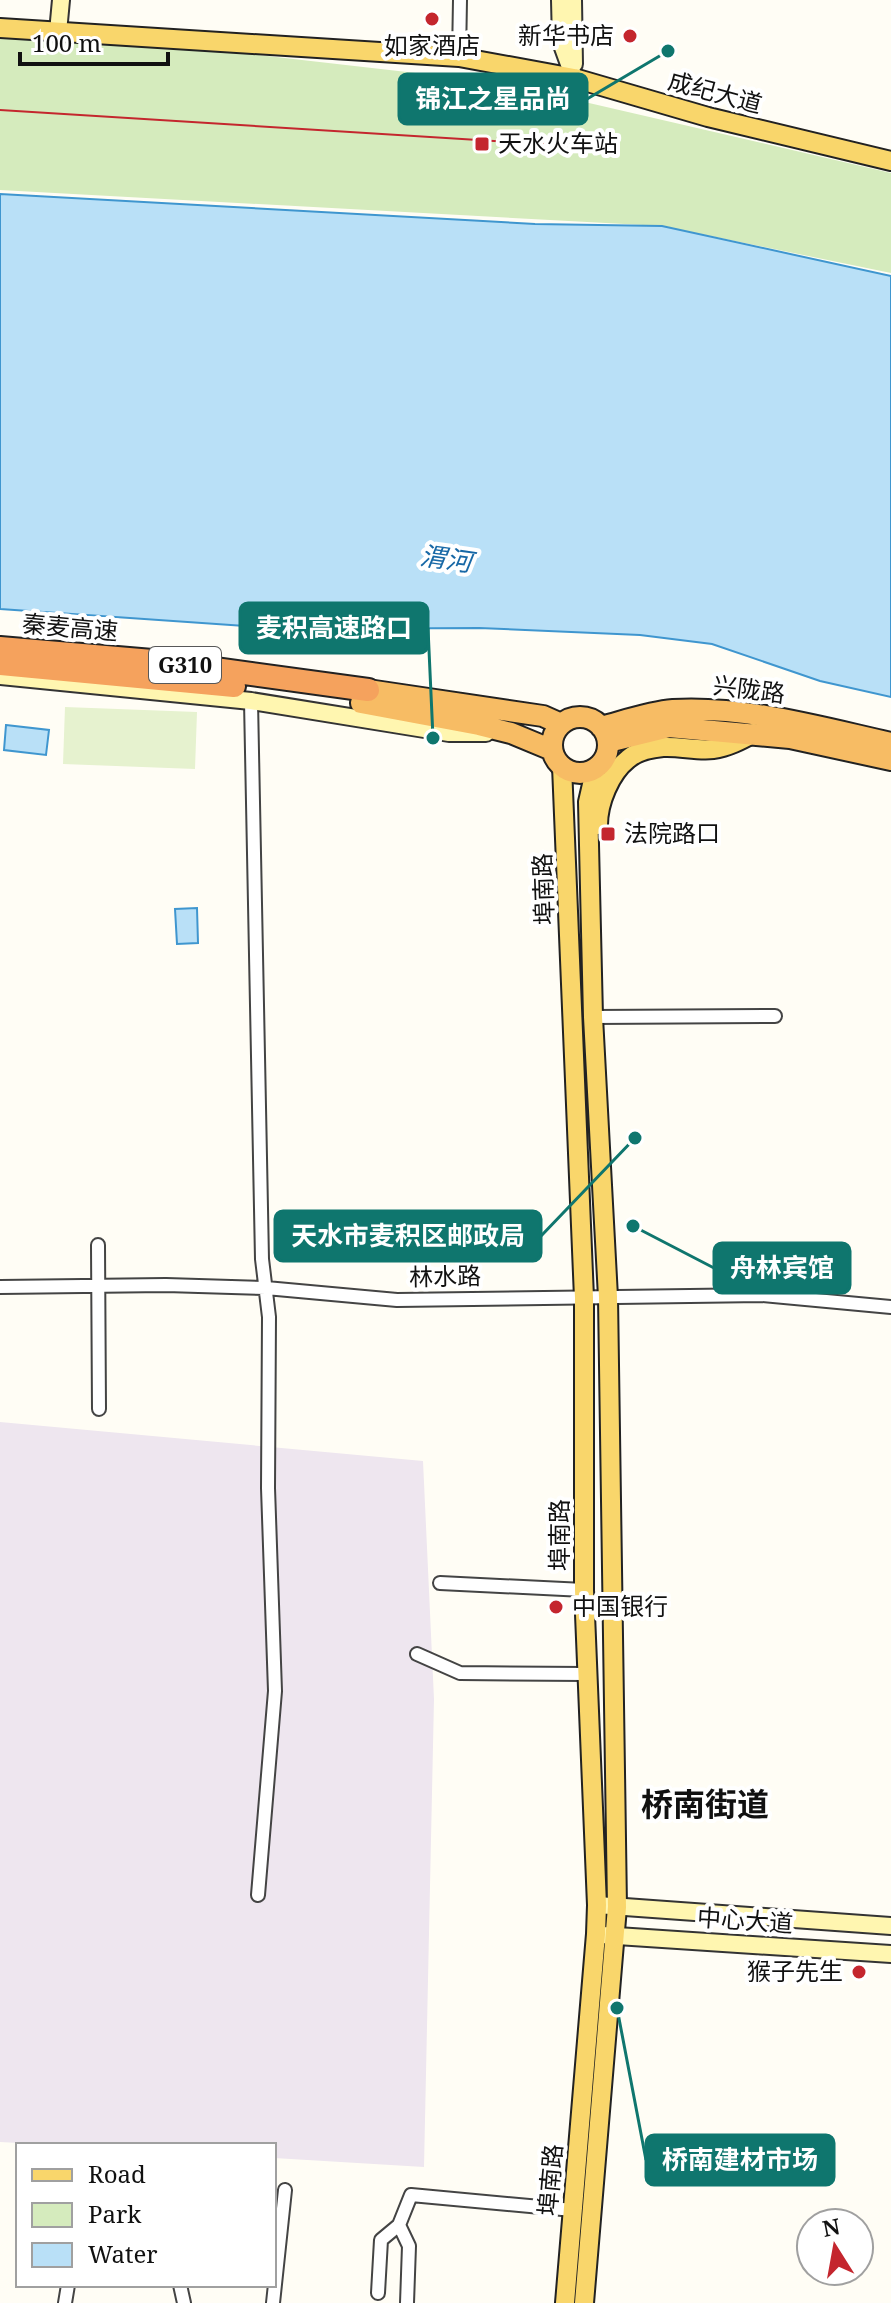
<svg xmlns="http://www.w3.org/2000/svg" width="891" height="2303" viewBox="0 0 891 2303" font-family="'Noto Serif','Noto Sans SC',serif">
<rect width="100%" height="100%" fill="#fffdf5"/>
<path fill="#eee6ef" d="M0,1422L423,1461L434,1699L424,2167L274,2158V2145H56L0,2142Z"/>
<path fill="#d5ebbd" d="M0,29L58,32L503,83L891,173V273L662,226L0,190Z"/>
<path fill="#e6f2cf" d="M65,707L197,712L195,769L63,764Z"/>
<path fill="#b9e0f7" stroke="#3f96cf" stroke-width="2" d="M0,194L535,224L662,226L891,276V697L820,681L712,644L640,635L479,628L290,629L0,609Z
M6,725L49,730L46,755L4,750Z
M197,908L198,943L177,944L175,909Z"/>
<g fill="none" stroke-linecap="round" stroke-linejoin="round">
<g stroke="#444" stroke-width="16">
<path id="minor" d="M459,57L460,0
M251,701L262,1259L269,1317L268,1488L275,1691L258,1895
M593,1017L775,1016
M98,1245L99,1409
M0,1287L166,1285L266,1288L397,1300L762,1295L891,1307
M440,1583L584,1590
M417,1654L460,1673L586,1674
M399,2225L409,2246L407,2303
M180,2285L184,2303
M378,2293L381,2240L399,2225L411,2195L573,2210
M65,2303L68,2285
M273,2303L285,2190"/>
</g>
<g stroke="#333" stroke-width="20">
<path id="secondary" d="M560,0L561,42L574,78
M573,0L574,64
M58,32L61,0
M0,676L251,701L449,733H486
M597,1905L891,1926
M602,1935L891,1954"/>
</g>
<g stroke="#222" stroke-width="22">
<path id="primary" d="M0,28L459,57L574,78L708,117L891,161
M562,766L584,1298V1590L597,1905L596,1934L565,2303
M598,825C598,803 610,773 628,759C637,751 652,748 663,747C680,746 697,751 713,749C728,747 741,740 754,733
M584,2303L617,1907L608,1297L593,1017L588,802L596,767"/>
</g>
<g stroke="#222" stroke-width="24">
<path id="trunk" d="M368,690L543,716L561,724
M361,703L479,725L511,733L552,750
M552 745a28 28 0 1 1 56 0a28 28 0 1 1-56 0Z
M601,727C624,721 649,712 673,710C747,706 819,727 891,743
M608,742L669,727L790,738L891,760"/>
</g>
<g stroke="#222" stroke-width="26">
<path id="motorway" d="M0,648L164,662L368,690
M0,664L234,686"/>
</g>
<use href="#minor" stroke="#fff" stroke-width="12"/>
<use href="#secondary" stroke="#fff6b0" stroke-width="16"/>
<use href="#primary" stroke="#f9d66b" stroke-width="18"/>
<use href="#trunk" stroke="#f7bc64" stroke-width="20"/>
<use href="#motorway" stroke="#f5a25d" stroke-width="22"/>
<path stroke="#c4262e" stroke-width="2" d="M0,110L556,145"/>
</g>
<g fill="#c4262e" stroke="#fff" stroke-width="3">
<circle cx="432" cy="19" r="8"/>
<circle cx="630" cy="36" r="8"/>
<rect x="474" y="136" width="16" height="16" rx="4"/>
<rect x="600" y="826" width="16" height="16" rx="4"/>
<circle cx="556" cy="1607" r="8"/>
<circle cx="859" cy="1972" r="8"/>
</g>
<g text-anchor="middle" stroke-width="8" stroke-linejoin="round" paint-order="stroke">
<rect fill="#fff" stroke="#585858" stroke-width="2" x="149" y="647" width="72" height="36" rx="6"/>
<g font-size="22" font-weight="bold" fill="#111">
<text x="185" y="673">G310</text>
</g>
<g font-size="24" fill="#111" stroke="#fff" text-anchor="start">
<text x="614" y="44" text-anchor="end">新华书店</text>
<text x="432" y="54" text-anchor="middle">如家酒店</text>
<text x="498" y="152">天水火车站</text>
<text x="624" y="842">法院路口</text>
<text x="572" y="1615">中国银行</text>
<text x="843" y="1980" text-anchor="end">猴子先生</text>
</g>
<g font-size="24" fill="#111" stroke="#fff">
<text transform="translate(715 93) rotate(15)" y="8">成纪大道</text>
<text transform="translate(70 628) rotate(5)" y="8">秦麦高速</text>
<text transform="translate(749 690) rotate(7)" y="8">兴陇路</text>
<text transform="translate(544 889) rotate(-92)" y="8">埠南路</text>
<text transform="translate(445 1277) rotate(-1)" y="8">林水路</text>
<text transform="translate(560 1535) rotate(-90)" y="8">埠南路</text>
<text transform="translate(745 1921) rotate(4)" y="8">中心大道</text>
<text transform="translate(551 2180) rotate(-85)" y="8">埠南路</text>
</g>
<g font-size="26" font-style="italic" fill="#1768a6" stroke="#fff">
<text transform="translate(446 559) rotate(8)" y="9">渭河</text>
</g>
<g font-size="32" font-weight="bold" fill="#111" stroke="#fff">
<text x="705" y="1816">桥南街道</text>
</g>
</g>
<path fill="none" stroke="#0f766e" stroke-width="3" d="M668 51L587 99M433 738L428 628M635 1138L541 1236M633 1226L714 1268M617 2008L646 2160"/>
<g fill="#0f766e" stroke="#fff" stroke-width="3">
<circle cx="668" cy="51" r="8"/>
<circle cx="433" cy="738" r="8"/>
<circle cx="635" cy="1138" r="8"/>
<circle cx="633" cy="1226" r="8"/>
<circle cx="617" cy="2008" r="8"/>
</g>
<g fill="#0f766e" stroke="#0f766e" stroke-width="3">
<rect x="399" y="74" width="188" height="50" rx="8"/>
<rect x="240" y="603" width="188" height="50" rx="8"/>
<rect x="275" y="1211" width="266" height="50" rx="8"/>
<rect x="714" y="1243" width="136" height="50" rx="8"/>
<rect x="646" y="2135" width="188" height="50" rx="8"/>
</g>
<g font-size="26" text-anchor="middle" font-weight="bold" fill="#fff">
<text x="493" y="108">锦江之星品尚</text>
<text x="334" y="637">麦积高速路口</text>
<text x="408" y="1245">天水市麦积区邮政局</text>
<text x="782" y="1277">舟林宾馆</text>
<text x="740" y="2169">桥南建材市场</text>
</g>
<rect x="16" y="2143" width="260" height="144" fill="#ffffff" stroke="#a0a0a0" stroke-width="2"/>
<rect x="32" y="2169" width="40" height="12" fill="#f9d66b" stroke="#a0a0a0" stroke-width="2"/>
<text x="88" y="2183" font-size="24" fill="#111111">Road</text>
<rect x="32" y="2203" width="40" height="24" fill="#d5ebbd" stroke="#a0a0a0" stroke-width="2"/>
<text x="88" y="2223" font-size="24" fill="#111111">Park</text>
<rect x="32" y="2243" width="40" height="24" fill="#b9e0f7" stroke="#a0a0a0" stroke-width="2"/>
<text x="88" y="2263" font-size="24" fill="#111111">Water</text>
<g transform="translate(835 2247) rotate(349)"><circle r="38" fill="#ffffff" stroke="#a0a0a0" stroke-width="2"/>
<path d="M0-6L14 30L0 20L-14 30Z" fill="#c4262e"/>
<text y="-12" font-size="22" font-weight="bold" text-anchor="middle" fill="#111111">N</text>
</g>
<path d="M20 52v12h148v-12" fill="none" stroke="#111111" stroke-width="4"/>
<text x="32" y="52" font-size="24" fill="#111111" stroke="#ffffff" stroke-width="6" paint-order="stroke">100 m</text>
</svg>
